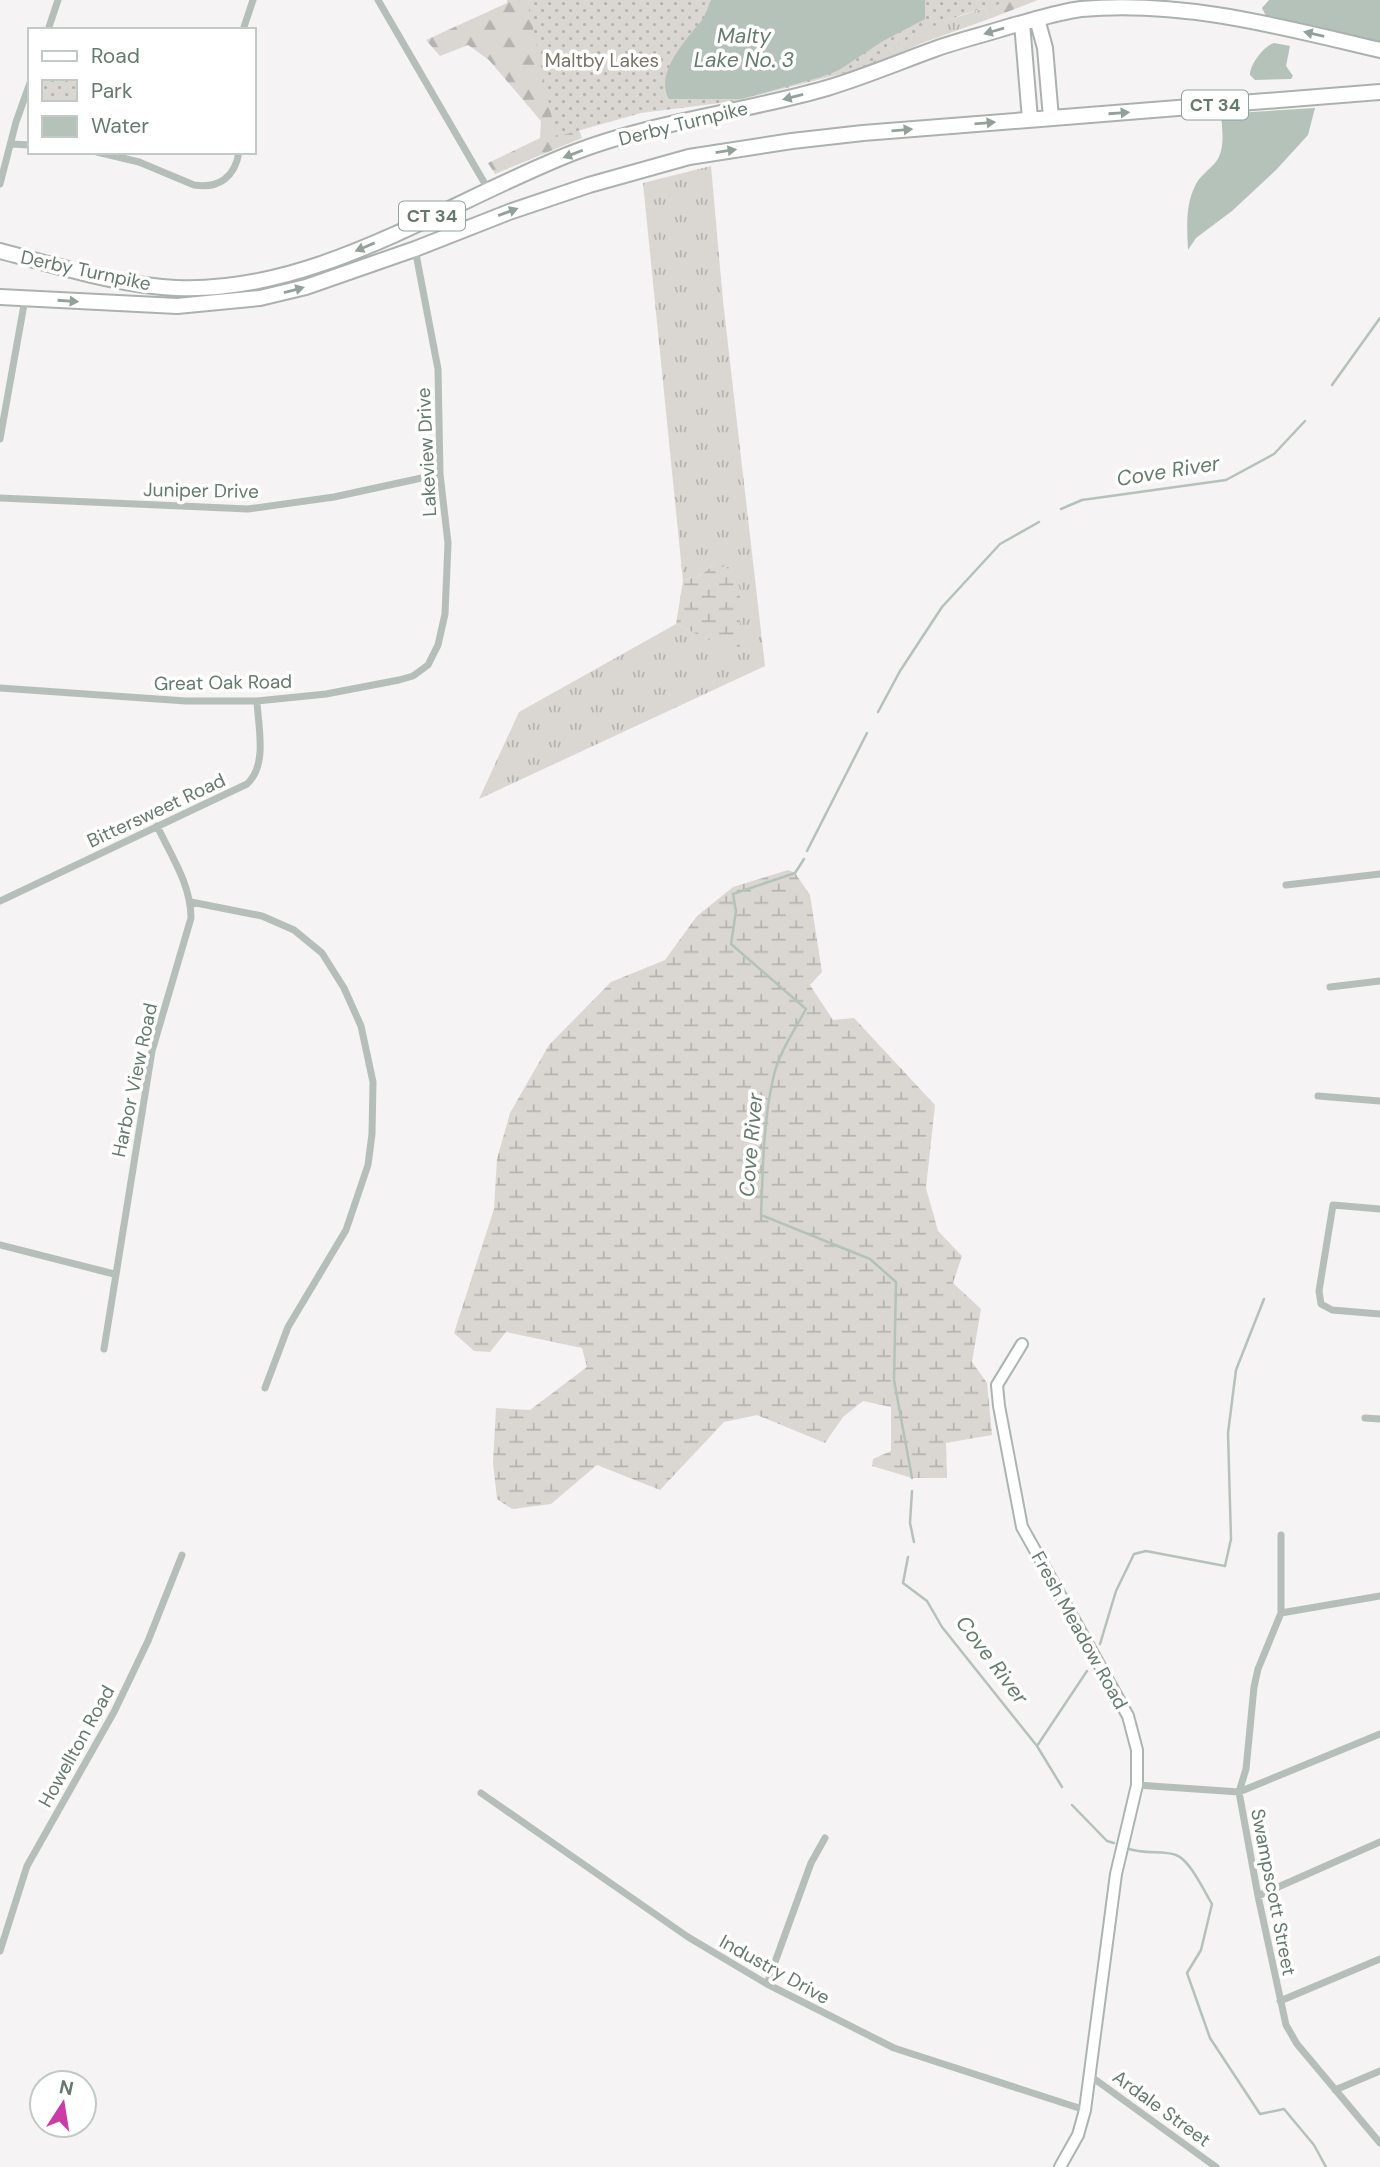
<svg xmlns="http://www.w3.org/2000/svg" width="1380" height="2167" viewBox="0 0 1380 2167" font-family="'DM Sans',sans-serif">
<defs>
<pattern id="grass-tufts" width="24" height="20" patternUnits="userSpaceOnUse" patternTransform="scale(1.75)"><rect width="24" height="20" fill="#dad7d2"/><path d="M3 7l-1-3M5 7V3M7 7l1-3M15 17l-1-3M17 17v-4M19 17l1-3" fill="none" stroke="#b4b3af"/></pattern>
<pattern id="forest-firs" width="22" height="20" patternUnits="userSpaceOnUse" patternTransform="scale(1.75)"><rect width="22" height="20" fill="#dad7d2"/><path d="M5 1l3.5 6h-7zM16 11l3.5 6h-7z" fill="#b4b3af"/></pattern>
<pattern id="wetland-marsh" width="20" height="14" patternUnits="userSpaceOnUse" patternTransform="scale(1.75)"><rect width="20" height="14" fill="#dad7d2"/><path d="M1 5h8M5 5V1M11 12h8M15 12V8" fill="none" stroke="#b4b3af"/></pattern>
<pattern id="park-dots" width="8" height="8" patternUnits="userSpaceOnUse" patternTransform="scale(1.75)"><rect width="8" height="8" fill="#dad7d2"/><path d="M2 2h.1M6 6h.1" fill="none" stroke="#b4b3af" stroke-width="1.8" stroke-linecap="round"/></pattern>
</defs>
<rect width="100%" height="100%" fill="#f5f3f3"/>
<path fill="url(#grass-tufts)" d="M985,8L989,19L922,43L866,68L860,58L883,41Z
M711,166L723,301L765,666L479,799L519,712L676,624L740,654V590L715,564L701,575L683,581L643,183Z"/>
<path fill="url(#forest-firs)" d="M507,0H620L577,124L582,138L495,174L488,163L540,138L541,121L489,60L468,45L440,56L426,40L507,3Z
M992,0H1038L989,19L985,8Z"/>
<path fill="url(#wetland-marsh)" d="M715,564L735,571L740,590V655L676,624L683,581L701,575Z
M788,870L795,873L810,895L822,972L810,985L833,1020L854,1018L935,1105L926,1188L938,1231L962,1256L953,1283L981,1309L972,1362L987,1383L992,1435L946,1443L947,1478H912L872,1466L873,1459L891,1451V1407L863,1401L843,1417L825,1443L757,1415L724,1422L660,1490L597,1465L551,1504L512,1509L497,1499L493,1463L496,1408L530,1410L587,1367L582,1348L506,1332L490,1352L474,1351L454,1333L494,1209L497,1159L510,1113L549,1045L611,982L665,960L697,916L733,887Z"/>
<path fill="url(#park-dots)" d="M527,0H1016C981,8 943,19 912,37C894,46 879,60 860,69L736,101L641,113L556,137Z"/>
<path fill="#b4c2b9" d="M711,0H925V19L883,41L839,70L821,77L741,99H669C654,73 686,40 702,20C706,14 708,7 711,0Z
M1269,0H1380V43L1266,16L1262,8Z
M1274,43L1290,46L1286,66L1293,76L1291,79L1255,80L1250,75C1250,64 1264,46 1274,43Z
M1315,108L1308,135L1276,170L1232,211L1196,238L1188,250C1187,227 1185,205 1196,184C1200,176 1209,170 1215,163C1226,150 1222,129 1221,114Z"/>
<g fill="none" stroke-linecap="round" stroke-linejoin="round">
<path stroke="#b4c2b9" stroke-width="2.5" d="M1332,385L1380,318
M1061,509L1082,500L1226,480L1274,454L1305,421
M878,712L900,671L942,607L1000,544L1039,522
M807,851L867,733
M804,859L795,873L733,894L736,911L731,944L806,1009C794,1031 778,1054 773,1079C763,1123 763,1170 761,1215L870,1259L896,1282L894,1380L912,1478
M912,1491L910,1523L914,1542
M908,1557L903,1583L927,1601L942,1627L1037,1746L1062,1787
M1100,1644L1116,1591L1134,1554L1146,1551L1225,1566L1231,1539L1228,1433L1236,1370L1264,1299
M1037,1746L1087,1671
M1072,1805L1107,1841L1114,1843
M1126,1848C1145,1855 1162,1850 1176,1855C1190,1860 1204,1891 1212,1904L1201,1950L1187,1973L1210,2038L1260,2114L1284,2109L1314,2145L1326,2167"/>
<g stroke="#abb5b0" stroke-width="14">
<path id="secondary" d="M1022,1344L997,1385L999,1406L1022,1527L1128,1716L1137,1750V1785L1116,1874L1085,2110L1078,2135L1060,2167"/>
</g>
<g stroke="#abb2ae" stroke-width="18">
<path id="highway" d="M1037,19L1045,48L1051,118
M1022,23L1030,119
M0,251C58,266 116,285 176,288C317,294 448,201 575,152C657,121 744,112 827,88C864,77 899,62 935,49C960,40 986,34 1011,26C1034,20 1058,12 1081,9C1184,0 1282,27 1380,50
M0,297L177,306L260,298L306,287L415,249L509,212L589,185L689,157L792,141L863,133L1380,92"/>
</g>
<path stroke="#b6beba" stroke-width="7" d="M378,0L488,189
M48,30L58,0
M243,30L253,0
M11,144L30,145
M97,152L139,162L194,185C219,189 235,177 239,152
M0,184L16,122L30,83
M0,439L25,299
M0,498L248,509L334,497L440,474
M0,688L186,701H257L326,694L399,680L413,676L428,665L438,645L445,614L448,543L440,474L438,369L415,249
M1286,885L1380,874
M0,901L247,784C268,765 258,726 257,701
M191,902L262,916L294,930L322,953L344,988L361,1026L373,1082L372,1134L368,1165L346,1230L288,1327L265,1388
M1330,987L1380,981
M1318,1096L1380,1101
M1380,1209L1333,1205L1319,1291L1321,1304L1332,1310L1380,1314
M0,1245L114,1274
M104,1349L152,1051L191,918C191,885 171,855 157,826
M1365,1418L1380,1419
M1281,1535V1613L1258,1669L1254,1687L1246,1769L1239,1792L1258,1896L1286,2025L1297,2044L1380,2143
M1281,1613L1380,1596
M1137,1785L1239,1792L1380,1734
M481,1793L688,1937L767,1984L894,2048L1085,2110
M1258,1896L1380,1842
M0,1951L27,1866L114,1712L148,1641L182,1555
M767,1984L811,1863L825,1838
M1280,2001L1380,1959
M1089,2075L1216,2167
M1335,2090L1380,2071"/>
<use href="#secondary" stroke="#fff" stroke-width="10"/>
<use href="#highway" stroke="#fff" stroke-width="14"/>
</g>
<defs><path id="oneway-solid" d="M-6-.8H1V-3.2L6.5 0L1 3.2V.8H-6Z" transform="scale(1.75)"/></defs>
<g fill="#92a29a">
<use href="#oneway-solid" transform="translate(994 31) rotate(164)"/>
<use href="#oneway-solid" transform="translate(1314 34) rotate(-167)"/>
<use href="#oneway-solid" transform="translate(793 97) rotate(166)"/>
<use href="#oneway-solid" transform="translate(1119 113) rotate(-4)"/>
<use href="#oneway-solid" transform="translate(985 123) rotate(-5)"/>
<use href="#oneway-solid" transform="translate(902 130) rotate(-5)"/>
<use href="#oneway-solid" transform="translate(726 151) rotate(-9)"/>
<use href="#oneway-solid" transform="translate(573 154) rotate(159)"/>
<use href="#oneway-solid" transform="translate(508 212) rotate(-20)"/>
<use href="#oneway-solid" transform="translate(365 247) rotate(157)"/>
<use href="#oneway-solid" transform="translate(294 290) rotate(-15)"/>
<use href="#oneway-solid" transform="translate(68 301) rotate(4)"/>
</g>
<g text-anchor="middle" stroke-width="7" stroke-linejoin="round" paint-order="stroke">
<g fill="#fff" stroke="#92a29a" stroke-width="2">
<rect x="1182" y="90.5" width="66" height="29" rx="5"/>
<rect x="399" y="201.5" width="66" height="29" rx="5"/>
</g>
<g font-size="18" font-weight="bold" fill="#647a6e">
<text x="1215" y="111">CT 34</text>
<text x="432" y="222">CT 34</text>
</g>
<g font-size="19" fill="#787566" stroke="#fff">
<text x="602" y="67">Maltby Lakes</text>
</g>
<g font-size="19" fill="#647a6e" stroke="#fff">
<text transform="translate(683 123) rotate(-14)" y="7">Derby Turnpike</text>
<text transform="translate(86 270) rotate(12)" y="7">Derby Turnpike</text>
<text transform="translate(426 452) rotate(-93)" y="7">Lakeview Drive</text>
<text transform="translate(201 490) rotate(1)" y="7">Juniper Drive</text>
<text transform="translate(223 682) rotate(-1)" y="7">Great Oak Road</text>
<text transform="translate(156 810) rotate(-25)" y="7">Bittersweet Road</text>
<text transform="translate(134 1080) rotate(-78)" y="7">Harbor View Road</text>
<text transform="translate(1080 1630) rotate(61)" y="7">Fresh Meadow Road</text>
<text transform="translate(76 1746) rotate(-61)" y="7">Howellton Road</text>
<text transform="translate(1274 1892) rotate(79)" y="7">Swampscott Street</text>
<text transform="translate(775 1969) rotate(29)" y="7">Industry Drive</text>
<text transform="translate(1162 2108) rotate(36)" y="7">Ardale Street</text>
</g>
<g font-size="21" font-style="italic" fill="#647c6b" stroke="#fff">
<text x="744" y="43">Malty<tspan x="744" dy="24">Lake No. 3</tspan></text>
<text transform="translate(1168 471) rotate(-9)" y="7">Cove River</text>
<text transform="translate(751 1145) rotate(-85)" y="7">Cove River</text>
<text transform="translate(992 1660) rotate(53)" y="7">Cove River</text>
</g>
</g>
<rect x="28" y="28" width="228" height="126" fill="#ffffff" stroke="#c1cac5" stroke-width="2"/>
<rect x="42" y="51" width="35" height="10" fill="#ffffff" stroke="#c1cac5" stroke-width="2"/>
<text x="91" y="63" font-size="21" fill="#647a6e">Road</text>
<rect x="42" y="80" width="35" height="21" fill="url(#park-dots)" stroke="#c1cac5" stroke-width="2"/>
<text x="91" y="98" font-size="21" fill="#647a6e">Park</text>
<rect x="42" y="116" width="35" height="21" fill="#b4c2b9" stroke="#c1cac5" stroke-width="2"/>
<text x="91" y="133" font-size="21" fill="#647a6e">Water</text>
<g transform="translate(63 2104) rotate(12)"><circle r="33" fill="#ffffff" stroke="#c1cac5" stroke-width="2"/>
<path d="M0-5L12 26L0 18L-12 26Z" fill="#cc3ca7"/>
<text y="-10" font-size="19" font-weight="bold" text-anchor="middle" fill="#647a6e">N</text>
</g>
</svg>
